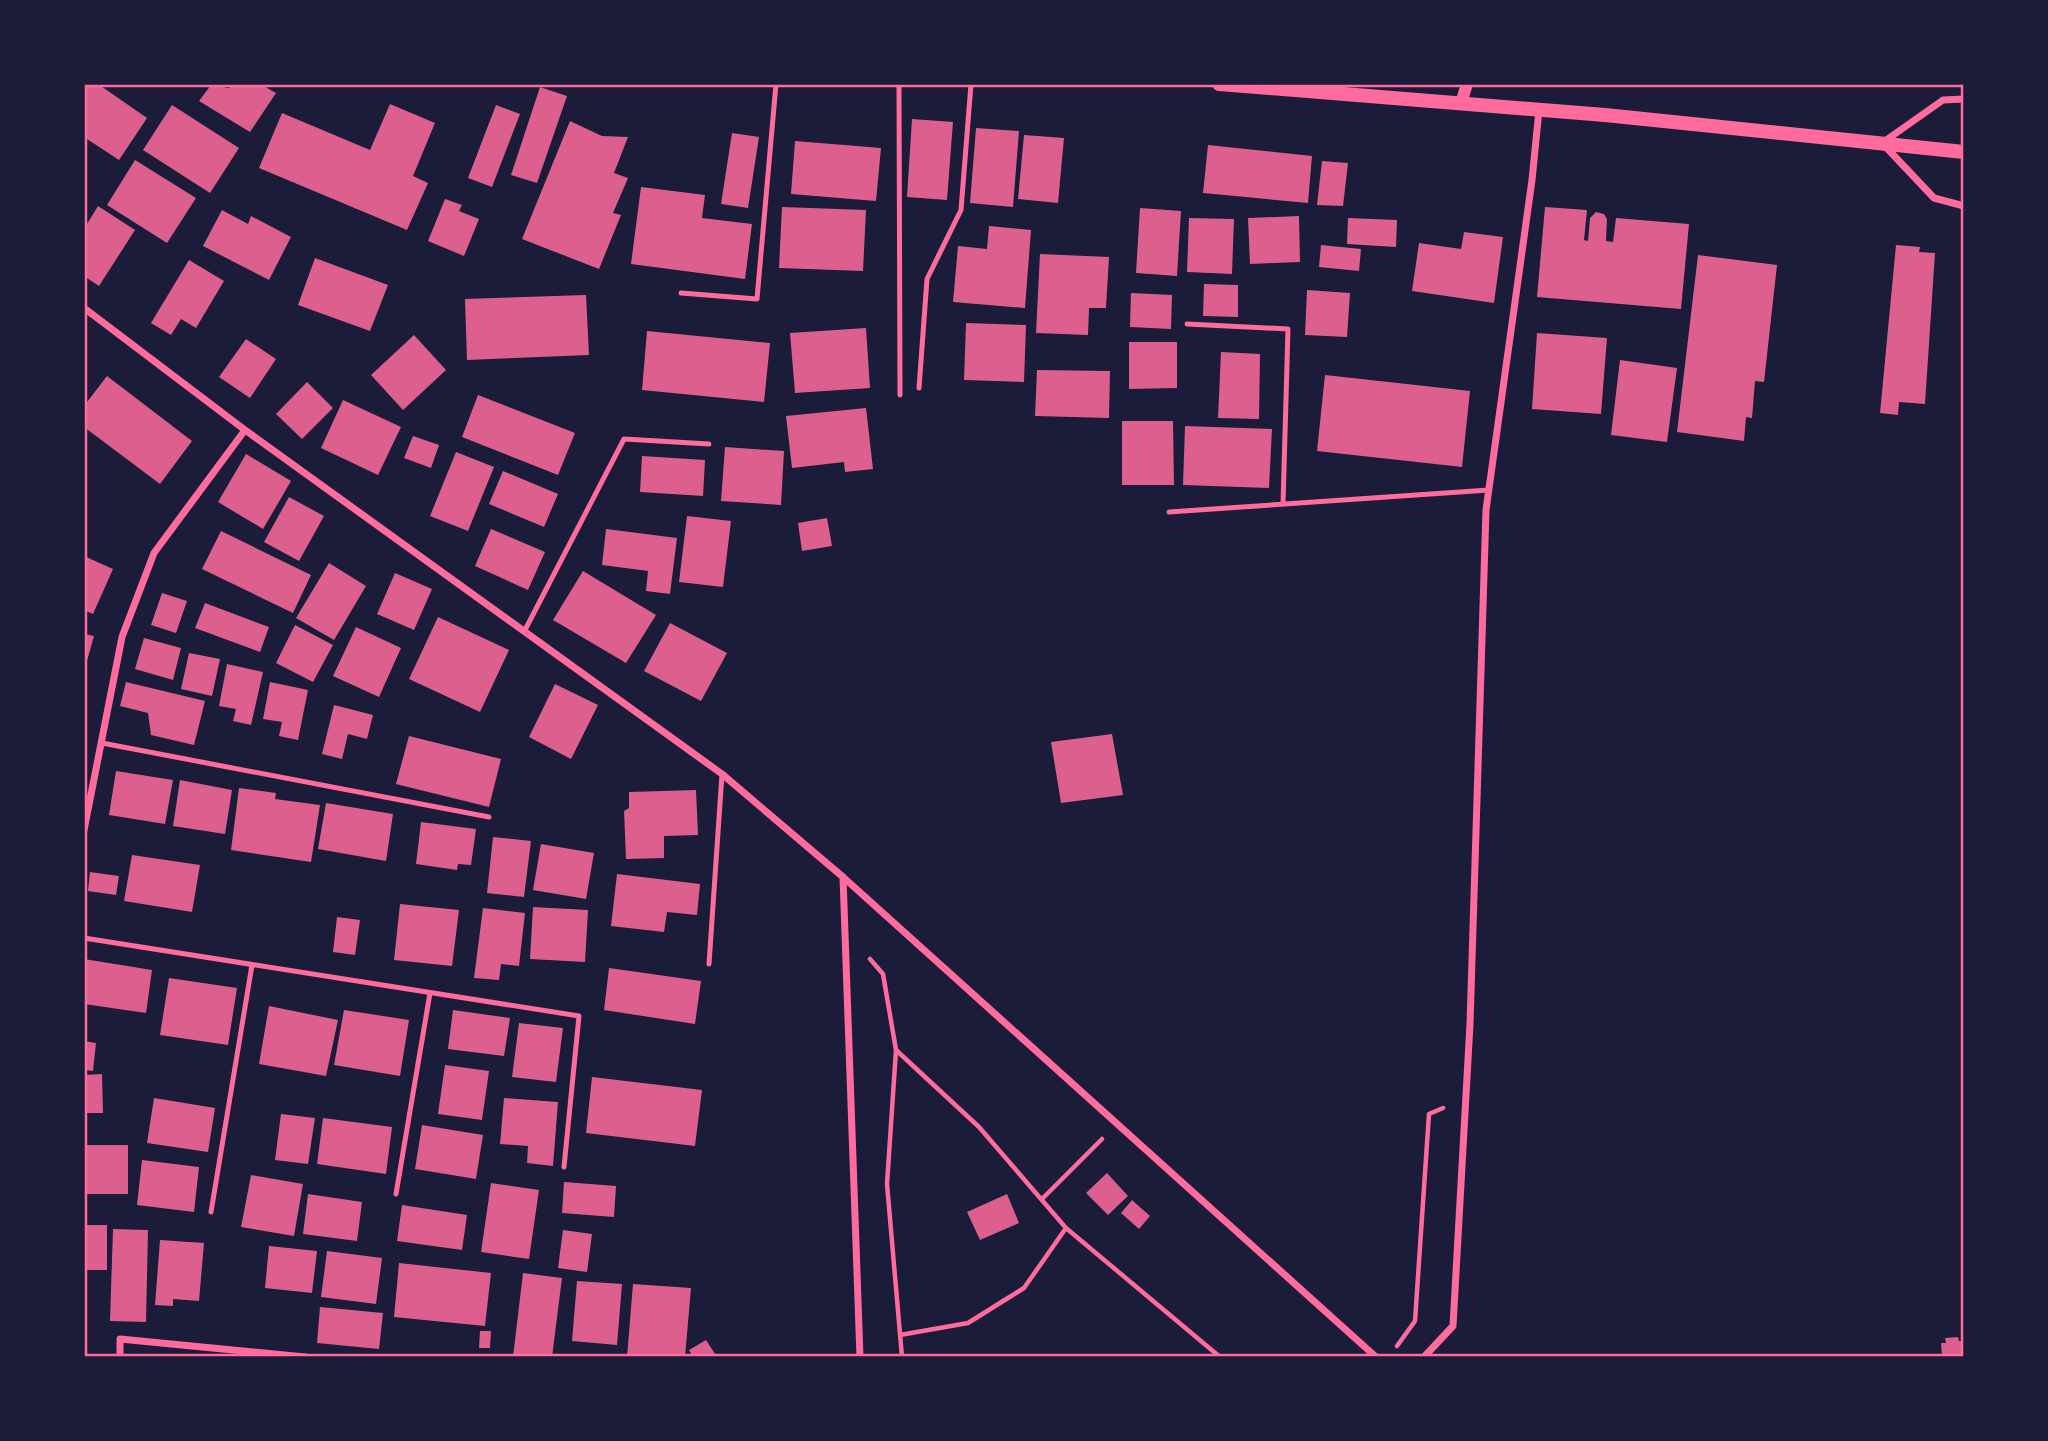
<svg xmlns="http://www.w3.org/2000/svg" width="2048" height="1441" viewBox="0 0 2048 1441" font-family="'Sofia Sans Condensed',sans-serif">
<rect width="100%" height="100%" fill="#1b1b3a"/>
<path fill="#dd5f8e" d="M84,84H98L147,118L119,160L84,137Z
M232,84H260L276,93L250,132L199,101L211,85L229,88Z
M540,87L567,96L537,183L511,175Z
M390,104L435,123L413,176L428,183L407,230L259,168L282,113L370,150Z
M172,105L239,148L210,193L143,150Z
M496,105L520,114L492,187L468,178Z
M912,119L953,122L947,200L907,197Z
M570,121L602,136L628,137L614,173L628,178L613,213L621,215L599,269L522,239Z
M976,128L1019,131L1013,207L970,203Z
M732,133L759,137L748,208L721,204Z
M1024,135L1064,138L1058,203L1018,199Z
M795,141L881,148L876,201L791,194Z
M1208,145L1312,156L1308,203L1203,193Z
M135,160L196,198L167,243L107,205Z
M1322,161L1348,163L1343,206L1317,205Z
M641,187L705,195L702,218L752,224L745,279L631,264Z
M445,199L462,205L459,211L479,219L464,256L428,241Z
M98,206L135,230L99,286L84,276V229Z
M782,207L866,210L863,271L779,268Z
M1545,207L1587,210L1584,240L1588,241L1590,218L1596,212L1604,214L1607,219L1606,241L1613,242L1616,218L1689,224L1681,309L1537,297Z
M1140,208L1181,211L1177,276L1136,273Z
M222,210L248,224L251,216L291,237L269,280L203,246Z
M1299,216L1300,262L1250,264L1248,218Z
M1189,218L1234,219L1232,274L1187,272Z
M1348,218L1397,220L1396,247L1347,244Z
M989,226L1031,230L1025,308L953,302L958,246L987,249Z
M1464,232L1503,237L1494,303L1412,291L1419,243L1461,249Z
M1321,245L1361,249L1359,271L1319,267Z
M1896,245L1920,247L1919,252L1935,253L1925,404L1899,402L1898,415L1880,413Z
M1040,254L1109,257L1106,308H1089L1088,335L1036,333Z
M1698,255L1777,265L1764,382L1755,381L1752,418L1746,417L1744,441L1677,432Z
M315,258L388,285L370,331L298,305Z
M189,260L224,281L196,328L181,319L171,335L151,323Z
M1204,284L1238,285V317L1203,316Z
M1307,290L1350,293L1347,337L1305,335Z
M1131,293L1172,295L1171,329L1130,327Z
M586,295L589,355L467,360L465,299Z
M966,323L1026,325L1024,382L964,380Z
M866,328L870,388L795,393L790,333Z
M647,331L770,343L764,402L642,390Z
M1537,333L1607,338L1601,414L1532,409Z
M414,335L446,370L403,410L371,375Z
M246,339L276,359L250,398L219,377Z
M1129,342H1177V388L1129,389Z
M1221,352L1260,354L1259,419L1218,418Z
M1620,360L1677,368L1667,442L1611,435Z
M1037,370L1110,371L1109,418L1035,416Z
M1325,375L1470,391L1462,467L1317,451Z
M107,376L192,441L160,484L84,427V406Z
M307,382L333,408L302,439L276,414Z
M478,395L575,433L558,475L462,437Z
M343,400L401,427L378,475L321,448Z
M866,408L873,469L845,472L844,462L792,468L786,416Z
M1122,421H1173L1174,485H1122Z
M1185,426L1272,429L1269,488L1183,485Z
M413,436L439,445L431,468L404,458Z
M725,447L784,451L781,505L721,501Z
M456,452L494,467L468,531L430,516Z
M246,454L291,481L263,529L218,502Z
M642,456L705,460L703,496L640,492Z
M503,471L558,494L544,527L489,504Z
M289,497L324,516L299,561L264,542Z
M687,516L731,521L723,587L679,582Z
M827,518L832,546L802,551L798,523Z
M491,529L545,552L528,590L475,566Z
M606,529L677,538L670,594L646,591L648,571L602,565Z
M221,531L311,575L293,613L202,569Z
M84,556L113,569L93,614L84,610Z
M329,563L366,586L334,640L296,618Z
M583,571L656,615L626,663L553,620Z
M395,573L432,589L414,630L377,614Z
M162,593L187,601L176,633L151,625Z
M205,603L269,627L260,652L195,628Z
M438,617L509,650L480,712L409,679Z
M670,623L727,653L701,701L644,671Z
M295,625L333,645L313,682L276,663Z
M356,627L401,648L379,697L333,676Z
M84,634L94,636L85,668H84Z
M144,638L181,648L173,680L135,669Z
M189,653L220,659L212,696L181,689Z
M227,664L263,672L251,725L233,721L236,709L219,706Z
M126,682L205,701L194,745L151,735L148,713L120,706Z
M270,682L308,690L298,740L279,736L282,722L263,719Z
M555,684L598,705L571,759L529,737Z
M334,705L373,715L367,739L348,734L342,759L322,754Z
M1112,734L1123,795L1061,803L1051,742Z
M409,736L501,759L489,807L396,784Z
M116,771L173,780L165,824L109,815Z
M180,780L232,790L225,834L173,826Z
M239,788L276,793L275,799L320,805L311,862L231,850Z
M696,790L698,835L664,836V858L626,859L624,811L629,808V792Z
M326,803L393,814L386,861L318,849Z
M421,822L476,829L471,865L458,864L457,870L416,864Z
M493,837L531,841L524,897L487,893Z
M541,844L594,853L586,899L533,890Z
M132,855L200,865L192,912L124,901Z
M90,872L119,876L116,895L88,891Z
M617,874L700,884L697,915L667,912L664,932L611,926Z
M400,904L459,910L452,966L394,960Z
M533,907L588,910L585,962L530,959Z
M483,908L525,913L519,966L501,964L499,980L474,978Z
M337,917L360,920L355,955L333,952Z
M84,959L152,970L146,1013L84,1004Z
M609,968L701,981L695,1024L604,1010Z
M169,978L237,988L228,1045L160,1035Z
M269,1006L338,1020L326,1076L259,1064Z
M344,1010L409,1020L400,1076L334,1065Z
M453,1010L510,1018L504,1056L448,1049Z
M519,1023L563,1028L556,1082L512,1077Z
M84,1041L96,1043L93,1071L84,1070Z
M445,1065L489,1071L482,1120L438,1114Z
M102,1074L103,1113H84V1075Z
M592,1077L702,1090L695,1146L586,1133Z
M154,1098L215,1108L208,1152L147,1143Z
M504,1098L558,1102L553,1166L527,1163L528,1146L500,1144Z
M281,1114L315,1118L308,1164L275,1160Z
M323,1118L392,1127L386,1174L317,1164Z
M422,1125L483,1135L476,1179L415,1169Z
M84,1145H128V1194H84Z
M142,1160L199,1167L194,1212L137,1205Z
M1107,1173L1128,1196L1108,1215L1086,1193Z
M251,1175L303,1184L294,1236L241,1227Z
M564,1182L616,1186L614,1217L562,1213Z
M491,1183L539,1190L529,1259L481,1252Z
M308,1194L362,1202L357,1241L303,1234Z
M1007,1194L1019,1223L980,1240L967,1212Z
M1132,1200L1150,1216L1139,1229L1121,1213Z
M402,1205L467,1215L462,1250L397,1241Z
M84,1225H107V1270H84Z
M113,1229L148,1230L146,1322L110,1321Z
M563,1230L592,1234L587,1272L558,1268Z
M160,1240L204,1243L199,1301L173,1299V1306L155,1305Z
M269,1246L317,1251L312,1293L265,1288Z
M327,1251L382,1258L376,1304L321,1297Z
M399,1263L491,1273L485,1326L394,1317Z
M523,1273L562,1278L552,1357H513Z
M577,1281L622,1284L617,1345L572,1341Z
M633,1284L691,1288L685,1357H627Z
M320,1307L383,1313L379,1349L317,1343Z
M480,1331H491L490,1348H479Z
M1958,1337L1959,1341H1963L1964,1357H1942L1941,1343H1946L1945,1338Z
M706,1340L717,1357H693L689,1350Z"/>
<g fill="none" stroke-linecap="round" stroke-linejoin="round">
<path stroke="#ff6b9d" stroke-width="4.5" d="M870,959L883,974L896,1050L887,1184L902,1357
M896,1050L979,1127L1066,1228L1024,1288L968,1323L900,1335
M1043,1198L1102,1139
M1066,1228L1220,1357
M1397,1346L1415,1321L1429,1114L1443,1108"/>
<path stroke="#ff6b9d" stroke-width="5" d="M899,84L900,395
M681,293L757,299L776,84
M1187,324L1288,329L1283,504
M919,388L927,279L961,210L971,84
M1169,512L1489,490
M525,630L624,439L709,444
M102,743L489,817
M84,938L579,1016L564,1167
M709,964L722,774
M396,1194L430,993
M211,1212L252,965"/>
<path stroke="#ff6b9d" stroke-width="7" d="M1964,99L1943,100L1882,143L1934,198L1964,206
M84,308L245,430L722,774L843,877L1376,1357
M84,830L122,637L154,553L245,430
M843,877L860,1357
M120,1357V1339L305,1357
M1424,1357L1453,1326L1470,1024L1486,510L1532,180L1539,110"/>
<path stroke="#ff6b9d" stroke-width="12" d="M1461,103L1467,84"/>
<path stroke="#ff6b9d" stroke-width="14" d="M1219,84L1605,115L1964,152"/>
</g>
<rect width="2048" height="1441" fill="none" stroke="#1b1b3a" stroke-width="172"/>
<rect x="86" y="86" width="1876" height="1269" fill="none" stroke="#ff6b9d" stroke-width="2.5"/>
</svg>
